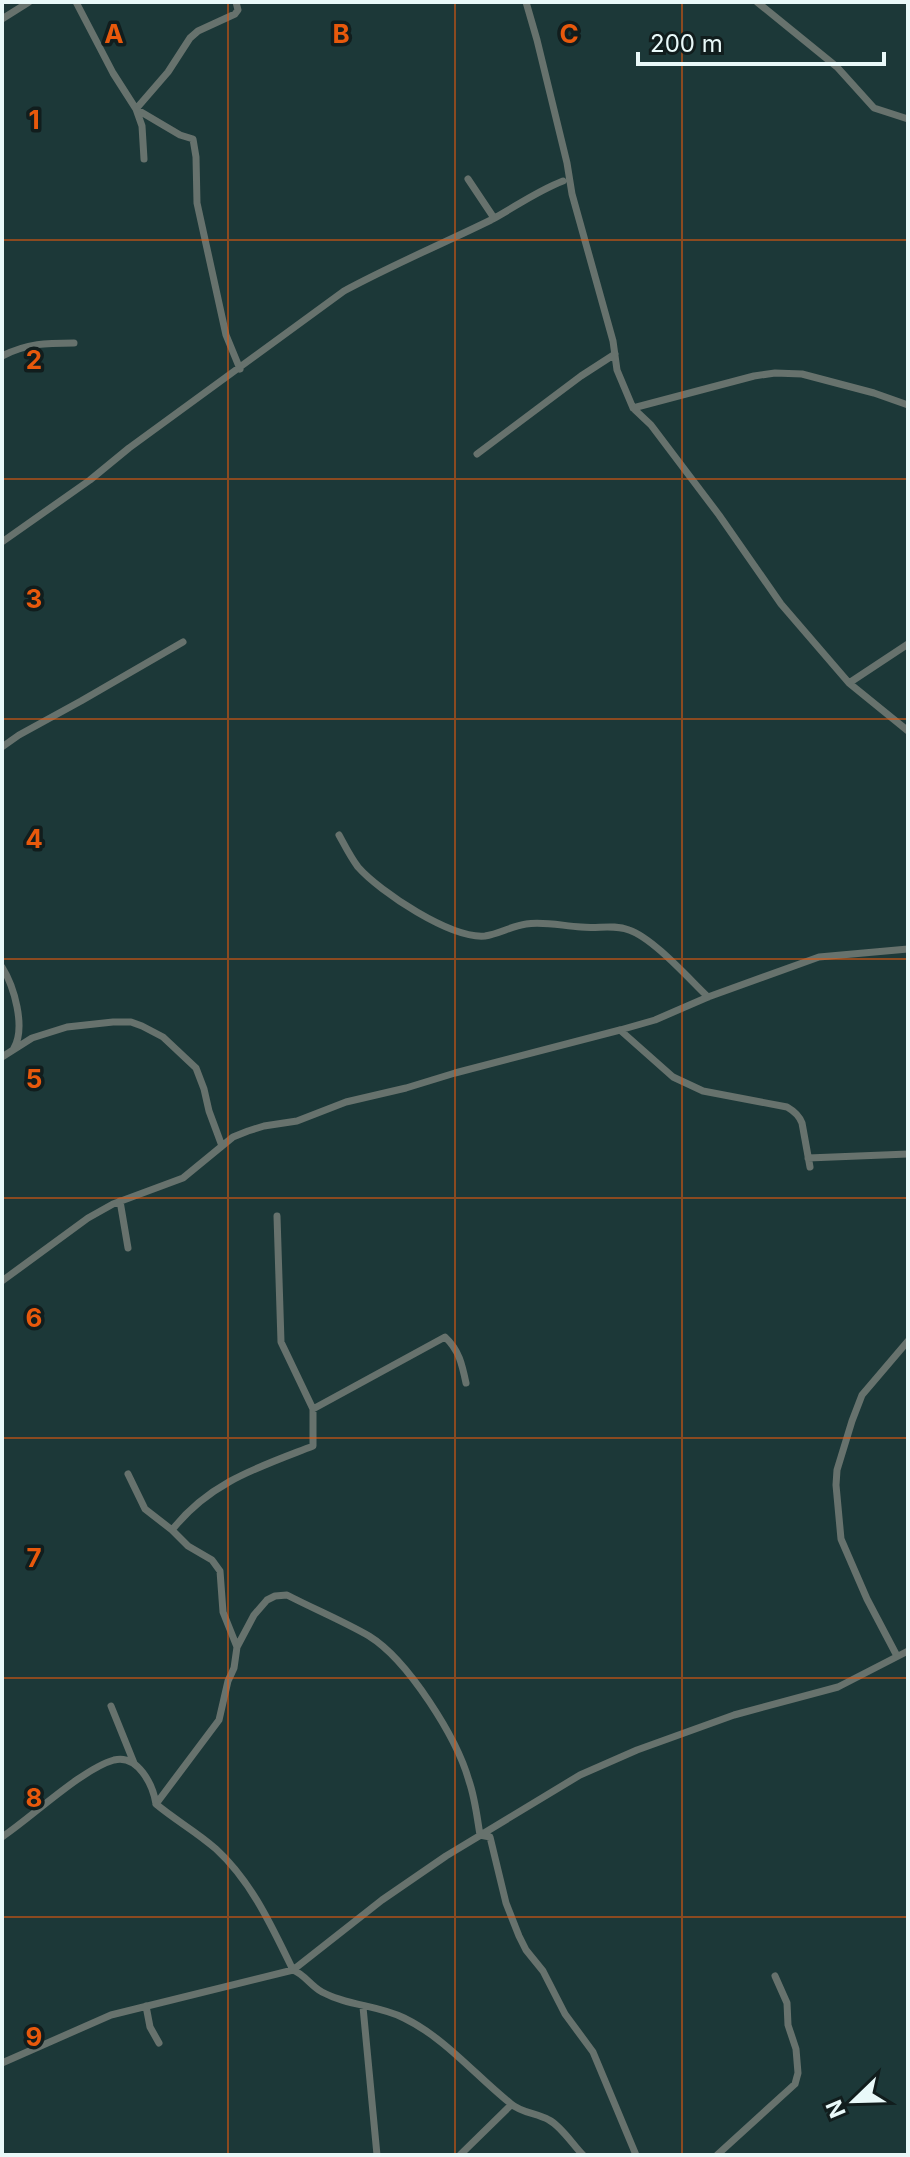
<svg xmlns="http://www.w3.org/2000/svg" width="910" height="2157" viewBox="0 0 910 2157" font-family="Inter,sans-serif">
<rect width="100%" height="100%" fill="#1c3838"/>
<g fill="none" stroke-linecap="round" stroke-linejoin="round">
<path stroke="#67726d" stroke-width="7" d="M76,2L113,73L136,109L142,126L144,159
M236,2L238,10L235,14L198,31L190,38L168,72L136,109L180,135L193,139L196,157L197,203L226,335L240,369
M526,2L537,40L567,163L572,194L613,341L617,370L633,408L651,425L719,515L781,604L849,683L908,731
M757,2L837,67L874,108L908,119
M2,19L29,2
M468,179L494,218
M2,356C28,343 46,343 74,343
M633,408L754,376L775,373L802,374L874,393L908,405
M477,454L581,376L615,354
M2,542L90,480L129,448L344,291C392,265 442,244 491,220C515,207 537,191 563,181
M849,683L908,644
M2,747L19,735L81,701L183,642
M339,835C345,846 351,858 358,867C380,892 451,939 485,936C499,934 512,926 526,924C543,921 563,926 581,927C598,929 613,924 629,930C653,938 689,979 708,997
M2,967C14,986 26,1027 14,1048
M620,1030L673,1077L703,1091L787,1107C794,1111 799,1115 802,1123L810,1167
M2,1057L32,1038L67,1027L113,1022H131L142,1026L163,1037L196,1068L204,1089L209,1111L222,1146
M808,1158L908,1154
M120,1201L128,1248
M2,1281L88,1218L113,1204L183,1178L233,1137L248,1131L264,1126L297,1121L346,1102L406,1088L455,1073L620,1030L655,1020L708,997L819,957L908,949
M313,1409L445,1337C459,1350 462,1364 466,1383
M128,1474L145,1509L172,1530L188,1546L212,1560L220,1571L223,1612L237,1647
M172,1530C210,1482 259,1467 313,1446V1409L281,1342L277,1216
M897,1656L867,1599L841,1539L836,1485L837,1470L852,1421L862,1395L908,1341
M111,1706L134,1763
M156,1804L219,1720L228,1681L234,1668L237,1647L254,1615L267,1600L275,1596L287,1595C314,1609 343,1621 369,1636C408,1660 457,1738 469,1781C475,1798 477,1817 480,1835L490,1837L506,1903L519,1936L526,1950L543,1971L565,2014L593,2052L636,2155
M2,1837C32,1817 82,1769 114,1760C138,1754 153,1785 156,1804C175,1820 197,1832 216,1849C252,1882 272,1927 293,1970C304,1974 311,1986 322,1992C348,2006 378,2005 404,2018C445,2038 475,2075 510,2103C521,2113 537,2113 549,2120C561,2126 573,2145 583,2155
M146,2006L150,2027L159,2043
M363,2007L377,2155
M2,2063L111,2015L293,1970L382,1900L446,1856L580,1775L637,1750L734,1715L838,1687L908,1651
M460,2155L511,2105
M717,2155L795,2084L798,2073L796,2049L788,2025L787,2003L775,1976"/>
</g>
<path fill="none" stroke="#e8590c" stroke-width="2" stroke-opacity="0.55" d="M228,2V2155M455,2V2155M682,2V2155M2,240H908M2,479H908M2,719H908M2,959H908M2,1198H908M2,1438H908M2,1678H908M2,1917H908"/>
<g font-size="26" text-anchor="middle" font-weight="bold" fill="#e8590c" stroke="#111d1d" stroke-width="7" stroke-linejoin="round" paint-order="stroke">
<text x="114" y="43">A</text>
<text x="341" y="43">B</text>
<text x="569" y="43">C</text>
<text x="34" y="129">1</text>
<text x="34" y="369">2</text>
<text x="34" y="608">3</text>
<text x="34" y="848">4</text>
<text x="34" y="1088">5</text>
<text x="34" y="1327">6</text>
<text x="34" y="1567">7</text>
<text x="34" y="1807">8</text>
<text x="34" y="2046">9</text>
</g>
<rect width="910" height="2157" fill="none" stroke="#e9f9f9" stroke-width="8"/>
<g transform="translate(854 2101) rotate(247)" stroke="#111d1d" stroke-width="6" paint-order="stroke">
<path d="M0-6L14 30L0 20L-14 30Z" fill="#e9f9f9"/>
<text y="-12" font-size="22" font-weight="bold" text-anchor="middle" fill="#e9f9f9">N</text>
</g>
<path d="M638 52v12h246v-12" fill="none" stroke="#e9f9f9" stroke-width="4"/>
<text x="650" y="52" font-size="24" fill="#e9f9f9" stroke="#111d1d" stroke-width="6" paint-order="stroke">200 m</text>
</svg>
